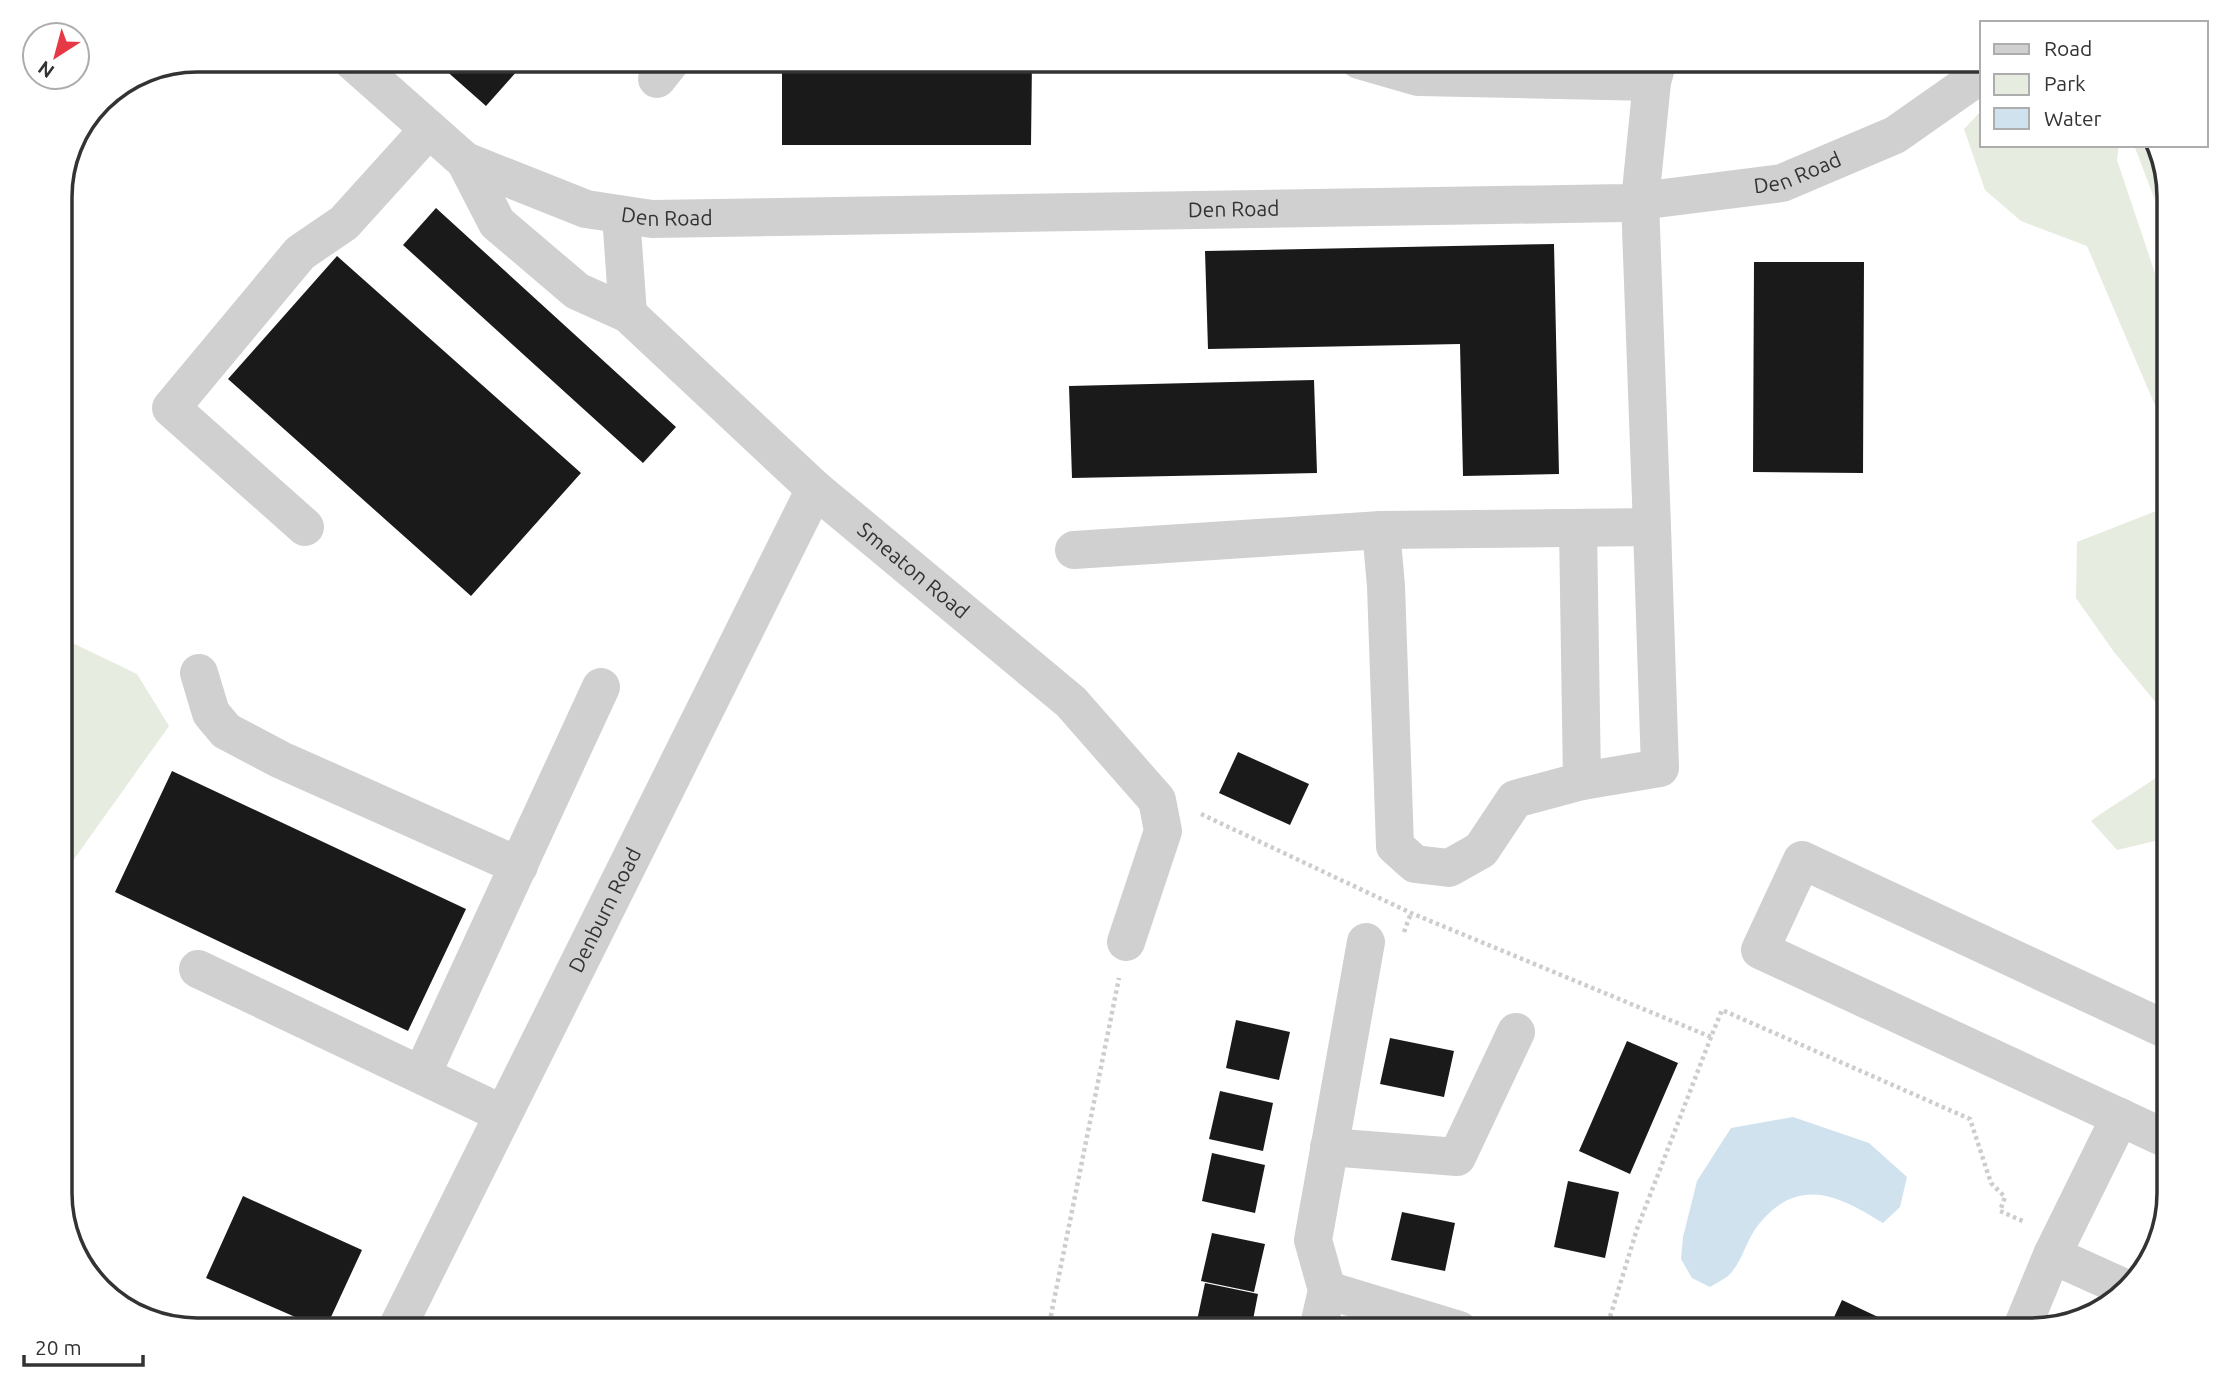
<svg xmlns="http://www.w3.org/2000/svg" width="2229" height="1390" viewBox="0 0 2229 1390" font-family="Ubuntu,sans-serif">
<rect width="100%" height="100%" fill="#fff"/>
<path fill="#e6ecdf" d="M1982,110V145H2119L2117,160L2169,315V438L2087,246L2021,221L1985,190L1964,129Z
M2134,145H2156L2169,188V237Z
M2169,506V747L2162,710L2114,652L2076,598L2077,542Z
M60,637L137,674L169,726L67,869L60,876Z
M2169,767V841L2168,838L2117,850L2091,821C2116,802 2145,788 2169,767Z"/>
<path fill="#cfe2ee" d="M1793,1117L1869,1143L1907,1177L1900,1207L1883,1223C1839,1196 1799,1175 1759,1224C1746,1239 1743,1262 1728,1276C1723,1280 1716,1283 1710,1287L1692,1278L1681,1259L1683,1237L1697,1181L1731,1128Z"/>
<path fill="#1a1a1a" d="M434,60H527L486,106Z
M782,60H1032L1031,145H782Z
M436,208L676,427L643,463L403,245Z
M1554,244L1559,474L1463,476L1460,344L1208,349L1205,251Z
M337,256L581,473L471,596L228,379Z
M1754,262H1864L1863,473L1753,472Z
M1314,380L1317,473L1072,478L1069,386Z
M1238,752L1309,784L1290,825L1219,793Z
M172,771L466,909L408,1031L115,892Z
M1236,1020L1290,1032L1279,1080L1226,1068Z
M1390,1038L1454,1051L1444,1097L1380,1084Z
M1627,1041L1678,1063L1630,1174L1579,1151Z
M1220,1091L1273,1103L1263,1151L1209,1139Z
M1212,1153L1265,1165L1255,1213L1202,1201Z
M1568,1181L1619,1192L1605,1258L1554,1247Z
M243,1196L362,1250L325,1330L206,1278Z
M1402,1212L1455,1223L1445,1271L1391,1260Z
M1212,1233L1265,1244L1254,1292L1201,1281Z
M1205,1283L1258,1294L1251,1330H1195Z
M1842,1300L1895,1325L1892,1330H1828Z"/>
<g fill="none" stroke-linecap="round" stroke-linejoin="round">
<path stroke="#cdcdcd" stroke-width="4.5" stroke-dasharray="3.5 3.5" stroke-linecap="butt" d="M1201,814L1411,913L1711,1037L1722,1010L1970,1119L1991,1183L2005,1197L2000,1211L2025,1222
M1404,932L1411,913
M1048,1330L1119,978
M1606,1330L1637,1229L1711,1037"/>
<g stroke="#d0d0d0" stroke-width="38">
<path id="s1" d="M351,60L465,161L586,209L652,219L1624,203L1782,183L1895,135L1982,74"/>
<path d="M1359,60L1418,77L1652,82"/>
<path d="M657,79L672,60"/>
<path d="M465,161L497,223L577,291L628,314"/>
<path id="s2" d="M621,215L628,314L815,489L1071,702L1157,800L1163,831L1126,942"/>
<path d="M305,527L171,408L300,253L344,223L429,129"/>
<path d="M1578,528L1582,781"/>
<path d="M1381,530L1386,586L1395,846L1415,864L1449,868L1481,850L1515,799L1582,781L1660,768L1652,527"/>
<path d="M1074,550L1381,530L1652,527L1640,201L1652,82L1658,60"/>
<path d="M199,673L211,713L226,731L281,760L519,866"/>
<path d="M198,969L503,1114"/>
<path d="M2169,1031L1802,860L1760,950L2169,1140"/>
<path d="M422,1074L601,687"/>
<path d="M1329,1147L1457,1157L1516,1032"/>
<path d="M2052,1255L2120,1117"/>
<path d="M1327,1290L1459,1330"/>
<path id="s3" d="M396,1330L815,489"/>
<path d="M1318,1330L1327,1290L1313,1240L1366,942"/>
<path d="M2021,1330L2052,1255L2125,1288"/>
</g>
</g>
<g text-anchor="middle" stroke-width="7" stroke-linejoin="round" paint-order="stroke">
<g font-size="21" fill="#333" stroke="#fff">
<text dy="7" stroke="none"><textPath href="#s1" startOffset="1498">Den Road</textPath></text>
<text dy="7" stroke="none"><textPath href="#s1" startOffset="931">Den Road</textPath></text>
<text dy="7" stroke="none"><textPath href="#s1" startOffset="364">Den Road</textPath></text>
<text dy="7" stroke="none"><textPath href="#s2" startOffset="483">Smeaton Road</textPath></text>
<text dy="7" stroke="none"><textPath href="#s3" startOffset="469">Denburn Road</textPath></text>
</g>
</g>
<path d="M0 0H2229V1390H0ZM197 72H2032A125 125 0 0 1 2157 197V1193A125 125 0 0 1 2032 1318H197A125 125 0 0 1 72 1193V197A125 125 0 0 1 197 72Z" fill="#fff" fill-rule="evenodd"/>
<path fill="none" stroke="#333" stroke-width="3.5" d="M197 72H2032A125 125 0 0 1 2157 197V1193A125 125 0 0 1 2032 1318H197A125 125 0 0 1 72 1193V197A125 125 0 0 1 197 72Z"/>
<rect x="1980" y="21" width="228" height="126" fill="#ffffff" stroke="#adadad" stroke-width="2"/>
<rect x="1994" y="44" width="35" height="10" fill="#d0d0d0" stroke="#adadad" stroke-width="2"/>
<text x="2044" y="56" font-size="21" fill="#333333">Road</text>
<rect x="1994" y="74" width="35" height="21" fill="#e6ecdf" stroke="#adadad" stroke-width="2"/>
<text x="2044" y="91" font-size="21" fill="#333333">Park</text>
<rect x="1994" y="108" width="35" height="21" fill="#cfe2ee" stroke="#adadad" stroke-width="2"/>
<text x="2044" y="126" font-size="21" fill="#333333">Water</text>
<g transform="translate(56 56) rotate(216)"><circle r="33" fill="#ffffff" stroke="#adadad" stroke-width="2"/>
<path d="M0-5L12 26L0 18L-12 26Z" fill="#e63946"/>
<text y="-10" font-size="19" font-weight="bold" text-anchor="middle" fill="#333333">N</text>
</g>
<path d="M24 1355v10h119v-10" fill="none" stroke="#333333" stroke-width="3.5"/>
<text x="35" y="1355" font-size="21" fill="#333333" stroke="#ffffff" stroke-width="5" paint-order="stroke">20 m</text>
</svg>
